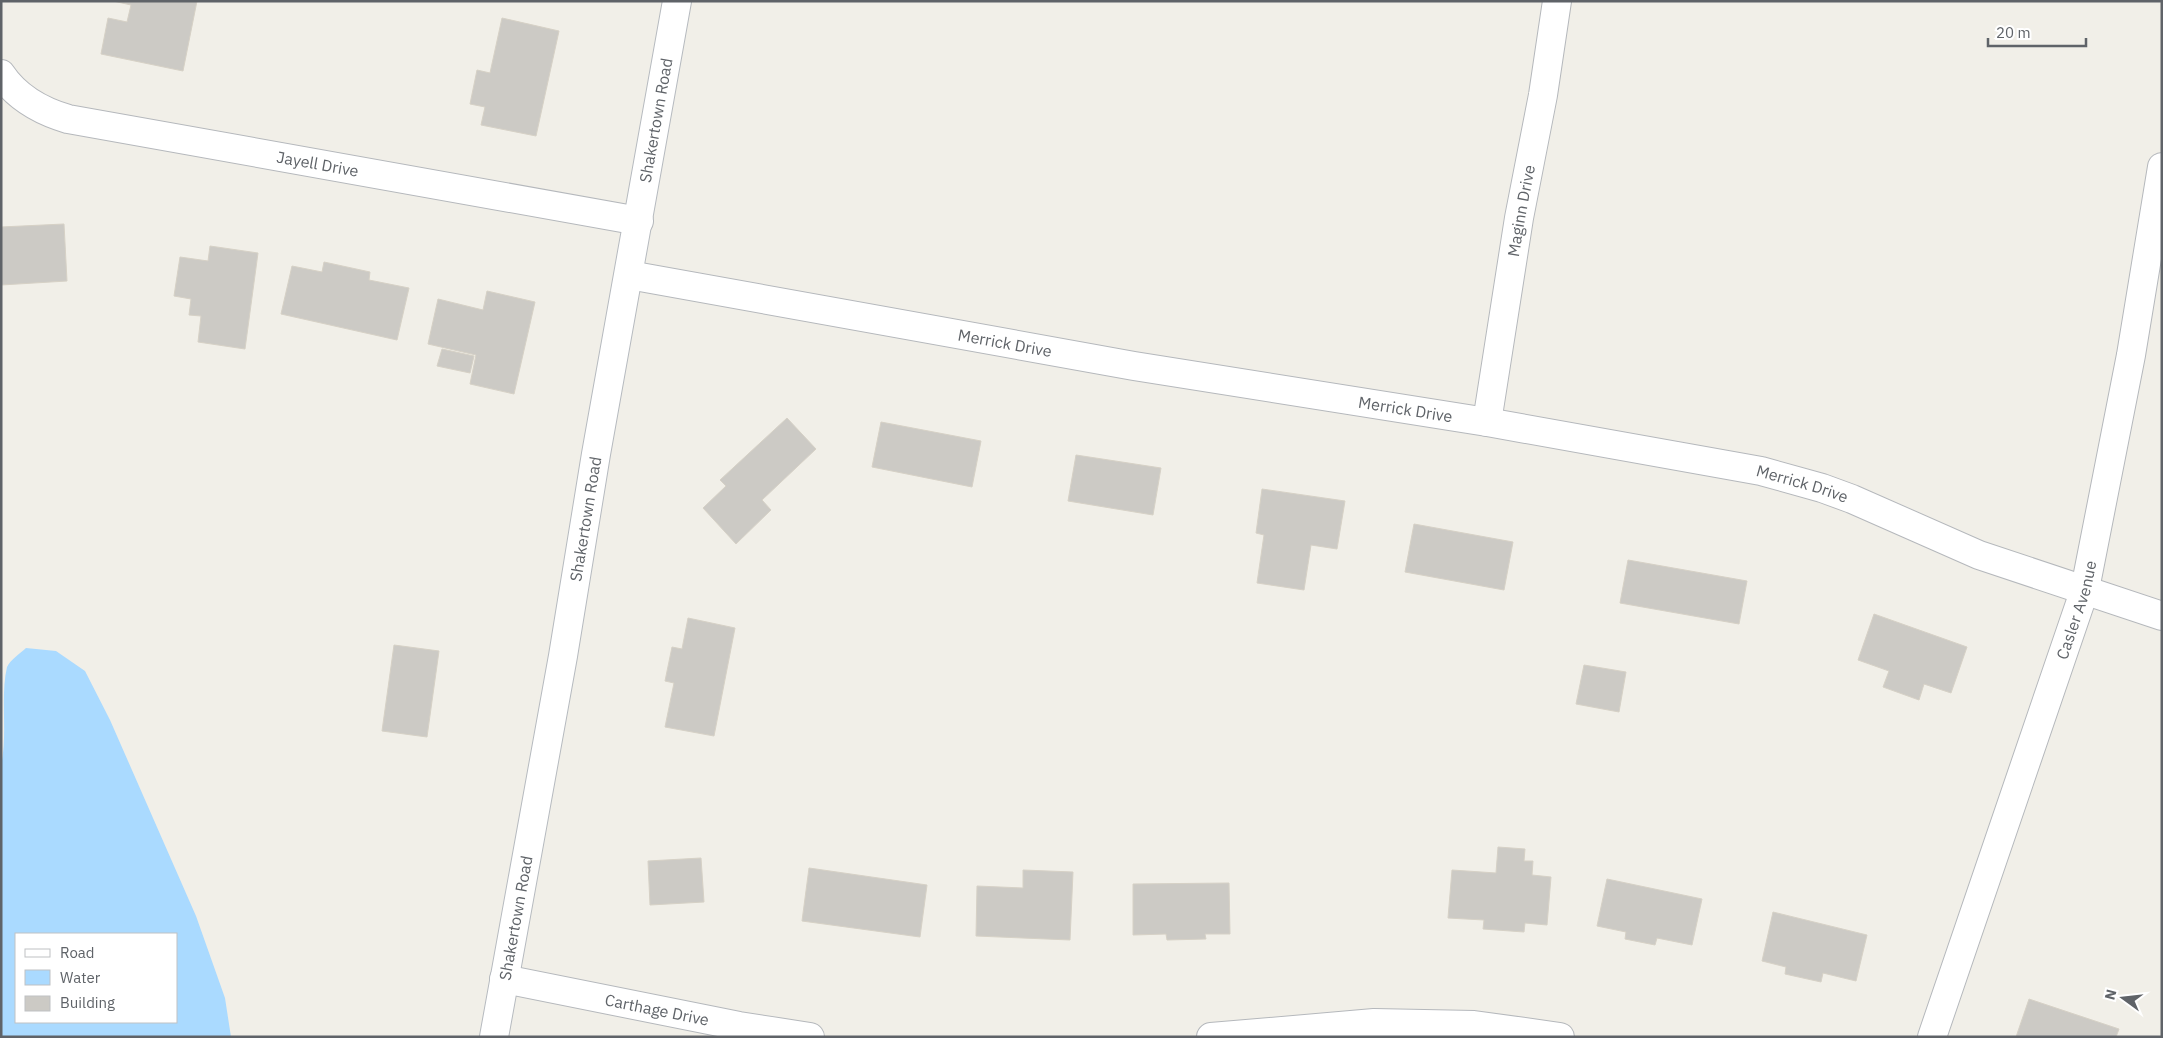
<svg xmlns="http://www.w3.org/2000/svg" width="2163" height="1038" viewBox="0 0 2163 1038" font-family="'IBM Plex Sans',sans-serif">
<rect width="100%" height="100%" fill="#f1efe8"/>
<path fill="#aadaff" fill-rule="evenodd" d="M26,648L56,651L85,671L110,720L196,916L225,998L231,1037H1V766C8,734 0,697 7,667C10,660 21,653 26,648ZM16,934H176V1022H16Z"/>
<path fill="#cccac5" stroke="#d6d1c6" d="M113,1H197L183,71L101,54L108,18L127,22L131,5Z
M502,18L559,31L536,136L481,125L485,107L470,104L477,70L490,73Z
M64,224L67,281L1,285V227Z
M210,246L258,253L245,349L198,342L201,316L189,315L191,299L174,296L180,257L208,261Z
M324,262L370,272L369,280L409,288L397,340L281,314L292,266L322,272Z
M487,291L535,302L514,394L470,384L476,355L428,344L438,299L483,310Z
M442,349L474,356L470,373L437,366Z
M787,418L816,449L762,500L771,510L736,544L703,508L726,486L720,480Z
M881,422L981,441L972,487L872,467Z
M1076,455L1161,468L1153,515L1068,501Z
M1262,489L1345,501L1337,549L1311,545L1304,590L1257,583L1264,535L1256,533Z
M1414,524L1513,542L1504,590L1405,572Z
M1628,560L1747,581L1739,624L1620,603Z
M1874,614L1967,647L1951,693L1924,684L1919,700L1883,687L1889,671L1858,660Z
M688,618L735,628L714,736L665,727L674,683L665,681L672,647L682,649Z
M394,645L439,651L427,737L382,731Z
M1584,665L1626,672L1619,712L1576,704Z
M1498,847L1525,849L1524,861H1533L1532,875L1551,877L1547,925L1525,923L1524,932L1483,929L1484,920L1448,918L1452,870L1496,873Z
M701,858L704,902L650,905L648,861Z
M809,868L927,885L920,937L802,921Z
M1023,870L1073,872L1070,940L976,936L977,886L1023,888Z
M1607,879L1702,899L1692,945L1657,938L1655,945L1625,939L1626,932L1597,926Z
M1229,883L1230,934H1205L1206,939L1167,940L1166,934L1133,935V884Z
M1773,912L1867,935L1856,981L1823,973L1821,982L1785,974L1786,967L1762,961Z
M2029,999L2119,1029L2116,1037H2016Z"/>
<g fill="none" stroke-linecap="round" stroke-linejoin="round">
<g stroke="#b5b8bc" stroke-width="30">
<g id="street">
<path id="s1" d="M1,74C17,98 41,111 68,119L639,221"/>
<path id="s2" d="M629,275L1134,366L1487,422L1761,471L1822,488L1852,499L1979,555L2162,616"/>
<path id="s3" d="M1487,422L1519,218L1543,95L1557,1"/>
<path id="s4" d="M504,979L739,1026L810,1037"/>
<path d="M1211,1037L1374,1023L1474,1025L1560,1037"/>
<path id="s5" d="M1932,1037L2085,589L2131,355L2162,167"/>
</g>
</g>
<g stroke="#b6babf" stroke-width="30">
<g id="secondary">
<path id="s6" d="M494,1037L563,656L596,454L677,1"/>
</g>
</g>
<use href="#street" stroke="#fff" stroke-width="28"/>
<use href="#secondary" stroke="#fff" stroke-width="28"/>
</g>
<g text-anchor="middle" stroke-width="4" stroke-linejoin="round" paint-order="stroke">
<g font-size="16" fill="#5f6368" stroke="#fff">
<text dy="6" stroke="none"><textPath href="#s6" startOffset="931">Shakertown Road</textPath></text>
<text dy="6" stroke="none"><textPath href="#s1" startOffset="336">Jayell Drive</textPath></text>
<text dy="6" stroke="none"><textPath href="#s3" startOffset="214">Maginn Drive</textPath></text>
<text dy="6" stroke="none"><textPath href="#s2" startOffset="382">Merrick Drive</textPath></text>
<text dy="6" stroke="none"><textPath href="#s2" startOffset="788">Merrick Drive</textPath></text>
<text dy="6" stroke="none"><textPath href="#s2" startOffset="1192">Merrick Drive</textPath></text>
<text dy="6" stroke="none"><textPath href="#s6" startOffset="526">Shakertown Road</textPath></text>
<text dy="6" stroke="none"><textPath href="#s5" startOffset="451">Casler Avenue</textPath></text>
<text dy="6" stroke="none"><textPath href="#s6" startOffset="121">Shakertown Road</textPath></text>
<text dy="6" stroke="none"><textPath href="#s4" startOffset="156">Carthage Drive</textPath></text>
</g>
</g>
<rect width="2163" height="1038" fill="none" stroke="#5f6368" stroke-width="5"/>
<rect x="15" y="933" width="162" height="90" fill="#ffffff" stroke="#bfc1c3"/>
<rect x="25" y="949" width="25" height="8" fill="#ffffff" stroke="#bfc1c3"/>
<text x="60" y="958" font-size="15" fill="#5f6368">Road</text>
<rect x="25" y="970" width="25" height="15" fill="#aadaff" stroke="#bfc1c3"/>
<text x="60" y="983" font-size="15" fill="#5f6368">Water</text>
<rect x="25" y="996" width="25" height="15" fill="#cccac5" stroke="#bfc1c3"/>
<text x="60" y="1008" font-size="15" fill="#5f6368">Building</text>
<g transform="translate(2123 998) rotate(285)" stroke="#ffffff" stroke-width="4" paint-order="stroke">
<path d="M0-4L9 19L0 12L-9 19Z" fill="#5f6368"/>
<text y="-8" font-size="14" font-weight="bold" text-anchor="middle" fill="#5f6368">N</text>
</g>
<path d="M1988 38v8h98v-8" fill="none" stroke="#5f6368" stroke-width="2.5"/>
<text x="1996" y="38" font-size="15" fill="#5f6368" stroke="#ffffff" stroke-width="4" paint-order="stroke">20 m</text>
</svg>
